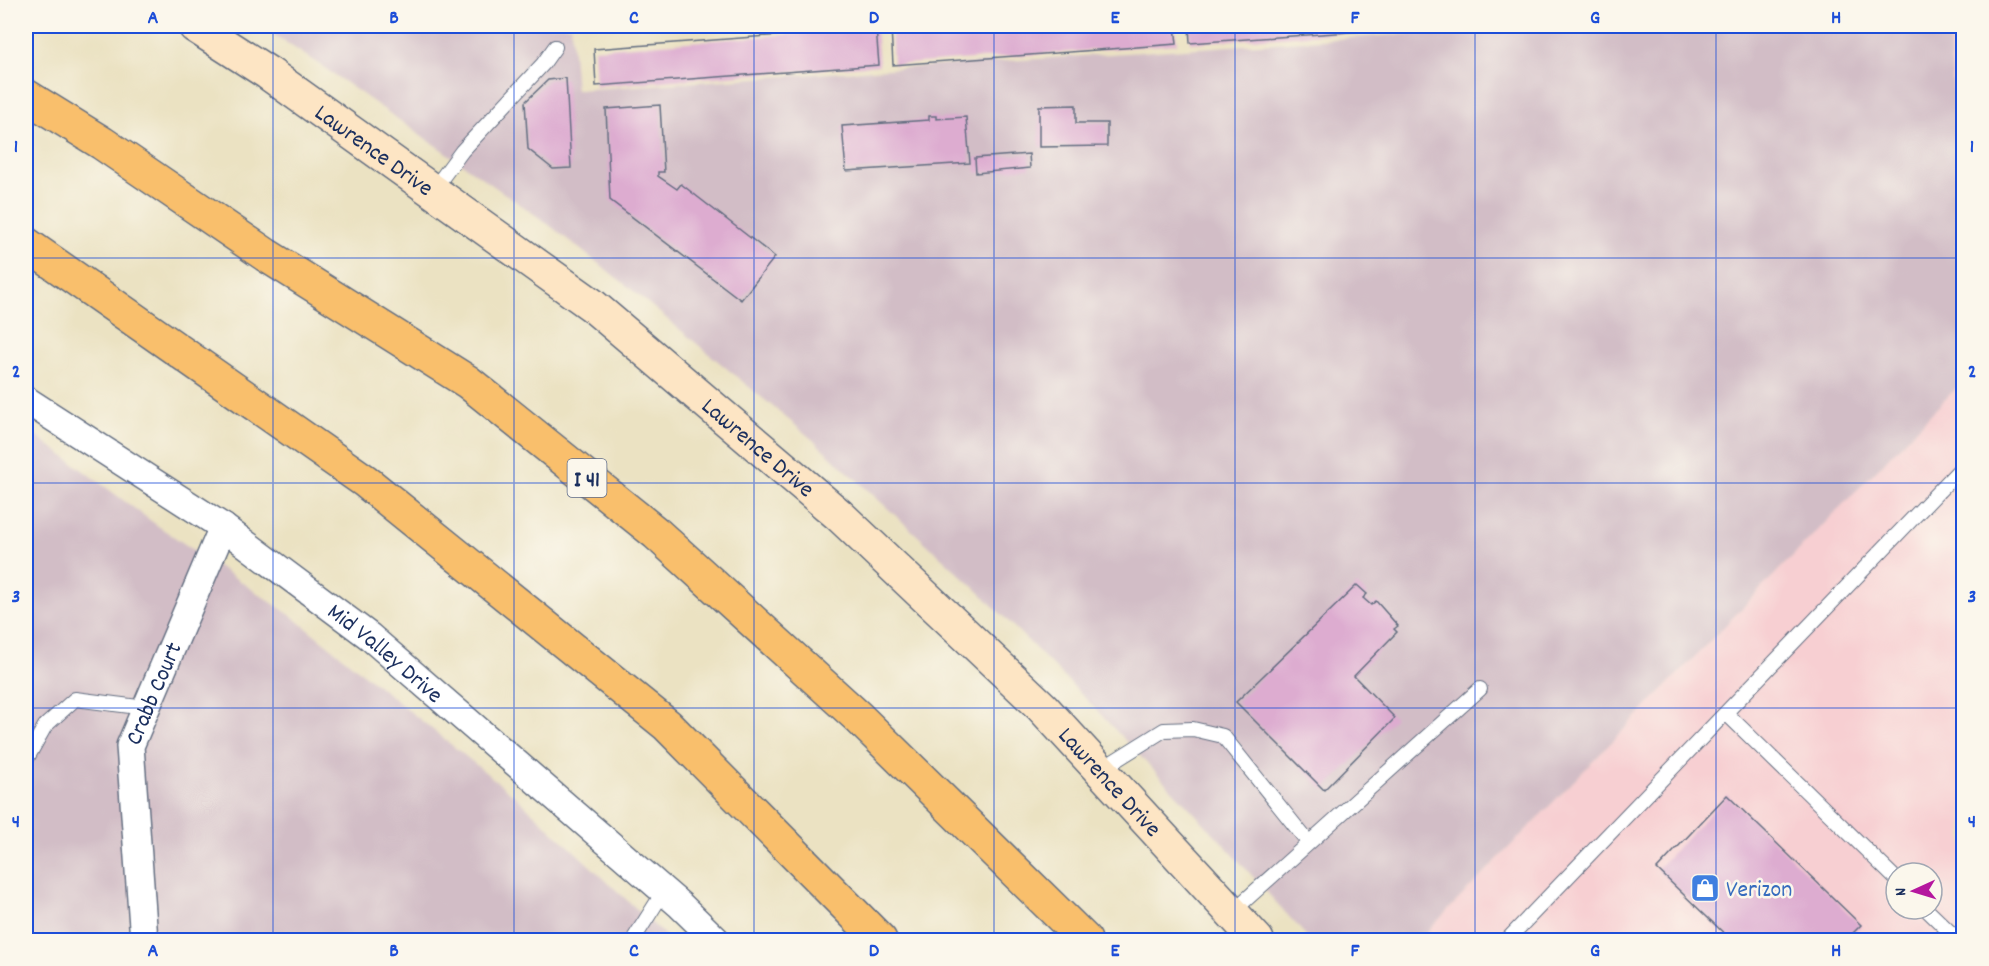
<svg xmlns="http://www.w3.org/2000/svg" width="1989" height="966" viewBox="0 0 1989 966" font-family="Dekko,sans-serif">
<rect width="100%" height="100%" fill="#fbf7ec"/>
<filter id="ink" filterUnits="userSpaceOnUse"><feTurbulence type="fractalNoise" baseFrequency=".0167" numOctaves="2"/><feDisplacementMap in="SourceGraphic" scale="12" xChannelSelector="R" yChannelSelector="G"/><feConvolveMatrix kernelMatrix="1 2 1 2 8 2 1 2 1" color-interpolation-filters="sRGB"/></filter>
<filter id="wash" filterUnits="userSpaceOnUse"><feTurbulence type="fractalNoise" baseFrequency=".008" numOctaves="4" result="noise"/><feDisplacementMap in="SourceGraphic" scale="24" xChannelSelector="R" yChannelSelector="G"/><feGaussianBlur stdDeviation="1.35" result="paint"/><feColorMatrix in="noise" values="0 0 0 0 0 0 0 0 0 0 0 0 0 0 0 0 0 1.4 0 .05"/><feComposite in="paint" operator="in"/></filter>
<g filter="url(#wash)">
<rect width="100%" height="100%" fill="#ebe2c2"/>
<path fill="#f7cfd2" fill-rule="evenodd" d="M1948,26H1963V210Z
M1963,381V940H1419ZM1896,873H1932V909H1896Z"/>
<path fill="#d2bdc6" d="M261,26H571L576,90L1527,26H1948L1963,210V381L1419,940H1310L1220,840L1084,697L976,589L813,440L631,289L544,221L326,69Z
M26,428L158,526L293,617L516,797L670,940H26Z"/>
<g id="blocks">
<path fill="#ddacd0" d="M913,26H1175L1177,44L893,65L891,27Z
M1189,26H1422V27L1190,43Z
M876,28L879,65L596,86L594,49Z
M566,78L571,168L553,169L528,149L525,102L548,80Z
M660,105L664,172H658V176L677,189L681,184L775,257L741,300L610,200L606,109Z
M1076,105V123H1107V146L1039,147V106Z
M929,116H936V119L966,117L970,163L846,171L842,126L929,120Z
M1029,154L1030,168L976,173L975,158Z
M1357,585L1367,594L1363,598L1371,605L1376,601L1398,626L1394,629L1397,632L1354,676L1395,718L1324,790L1236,702Z
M1727,795L1861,925L1846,940H1731L1657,869Z"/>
</g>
</g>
<g filter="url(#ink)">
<use href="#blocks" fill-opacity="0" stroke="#646e81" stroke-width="1.5"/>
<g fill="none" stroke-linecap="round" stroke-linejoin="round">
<g stroke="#646e81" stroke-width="16">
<path id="service" d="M433,190L462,151L543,64L555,47
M1726,713L1896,879
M26,760L45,726L75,699L146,708
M1100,770L1164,730L1193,729L1223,736L1309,843
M1926,909L1958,940
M1231,913L1480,689
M633,940L664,891
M1507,940L1964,465"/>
</g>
<g stroke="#646e81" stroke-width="30">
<g id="minor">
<path id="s1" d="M26,400L223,527L369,636L680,905L716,940"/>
<path id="s2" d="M144,940L130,746L223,527"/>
</g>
</g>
<g stroke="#646e81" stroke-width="36">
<g id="secondary">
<path id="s3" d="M195,26L268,73L592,305L839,515L1042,707L1257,940"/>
</g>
</g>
<g stroke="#646e81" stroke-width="36">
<path id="motorway" d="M26,96L102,143L266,255L468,382L657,534L858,717L1085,940
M26,244L365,481L667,725L880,940"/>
</g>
<use href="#service" stroke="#fff" stroke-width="14"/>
<use href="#minor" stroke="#fff" stroke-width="27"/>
<use href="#secondary" stroke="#fde5c4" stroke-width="33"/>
<use href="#motorway" stroke="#f9bf6c" stroke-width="33"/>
</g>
</g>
<path fill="none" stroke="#1d4ed8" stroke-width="1.5" stroke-opacity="0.55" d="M273,26V940M514,26V940M754,26V940M994,26V940M1235,26V940M1475,26V940M1716,26V940M26,258H1964M26,483H1964M26,708H1964"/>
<defs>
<g id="shop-square" transform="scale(1.5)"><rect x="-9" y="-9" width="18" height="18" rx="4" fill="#3f7fe0" stroke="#fbf7ec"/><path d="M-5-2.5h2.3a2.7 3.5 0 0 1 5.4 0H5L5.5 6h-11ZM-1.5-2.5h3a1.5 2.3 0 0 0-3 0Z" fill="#fff"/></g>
</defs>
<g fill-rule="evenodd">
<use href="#shop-square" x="1705" y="888"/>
</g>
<g text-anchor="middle" stroke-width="5" stroke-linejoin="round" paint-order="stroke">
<rect fill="#fbf7ec" stroke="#5e6b89" stroke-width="1.5" x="567.5" y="459" width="39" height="38" rx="4.5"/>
<g font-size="22" font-weight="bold" fill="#1b2f5e">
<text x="587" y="486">I 41</text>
</g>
<g font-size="24" fill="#1b2f5e" stroke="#fbf7ec">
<text dy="8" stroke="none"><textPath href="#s3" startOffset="218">Lawrence Drive</textPath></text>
<text dy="8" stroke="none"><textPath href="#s3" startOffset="704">Lawrence Drive</textPath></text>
<text dy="8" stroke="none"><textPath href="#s1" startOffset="440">Mid Valley Drive</textPath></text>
<text dy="8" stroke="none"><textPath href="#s2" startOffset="252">Crabb Court</textPath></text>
<text dy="8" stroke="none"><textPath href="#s3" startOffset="1190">Lawrence Drive</textPath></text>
</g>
<g font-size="24" fill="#366cbe" stroke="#fbf7ec" text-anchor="start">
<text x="1726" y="896">Verizon</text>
</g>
</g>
<rect width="1989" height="966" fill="none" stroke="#fbf7ec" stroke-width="66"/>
<g transform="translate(1914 891) rotate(266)"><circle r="28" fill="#fbf7ec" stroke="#a1a7b3" stroke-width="1.5"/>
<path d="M0-4.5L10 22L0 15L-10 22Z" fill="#b5179e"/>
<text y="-9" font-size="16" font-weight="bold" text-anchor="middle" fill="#1b2f5e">N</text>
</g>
<rect x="33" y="33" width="1923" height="900" fill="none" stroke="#1d4ed8" stroke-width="2"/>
<g font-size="20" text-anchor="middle" font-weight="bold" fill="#1d4ed8">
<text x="153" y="23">A</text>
<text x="394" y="23">B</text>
<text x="634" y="23">C</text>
<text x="874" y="23">D</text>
<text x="1115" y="23">E</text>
<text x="1355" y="23">F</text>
<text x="1595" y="23">G</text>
<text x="1836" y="23">H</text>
<text x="16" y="152">1</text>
<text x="1972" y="152">1</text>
<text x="16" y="377">2</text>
<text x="1972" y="377">2</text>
<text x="16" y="602">3</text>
<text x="1972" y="602">3</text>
<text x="16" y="827">4</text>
<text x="1972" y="827">4</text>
<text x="153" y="956">A</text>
<text x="394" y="956">B</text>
<text x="634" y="956">C</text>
<text x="874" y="956">D</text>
<text x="1115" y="956">E</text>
<text x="1355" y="956">F</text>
<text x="1595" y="956">G</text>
<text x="1836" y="956">H</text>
</g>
</svg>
